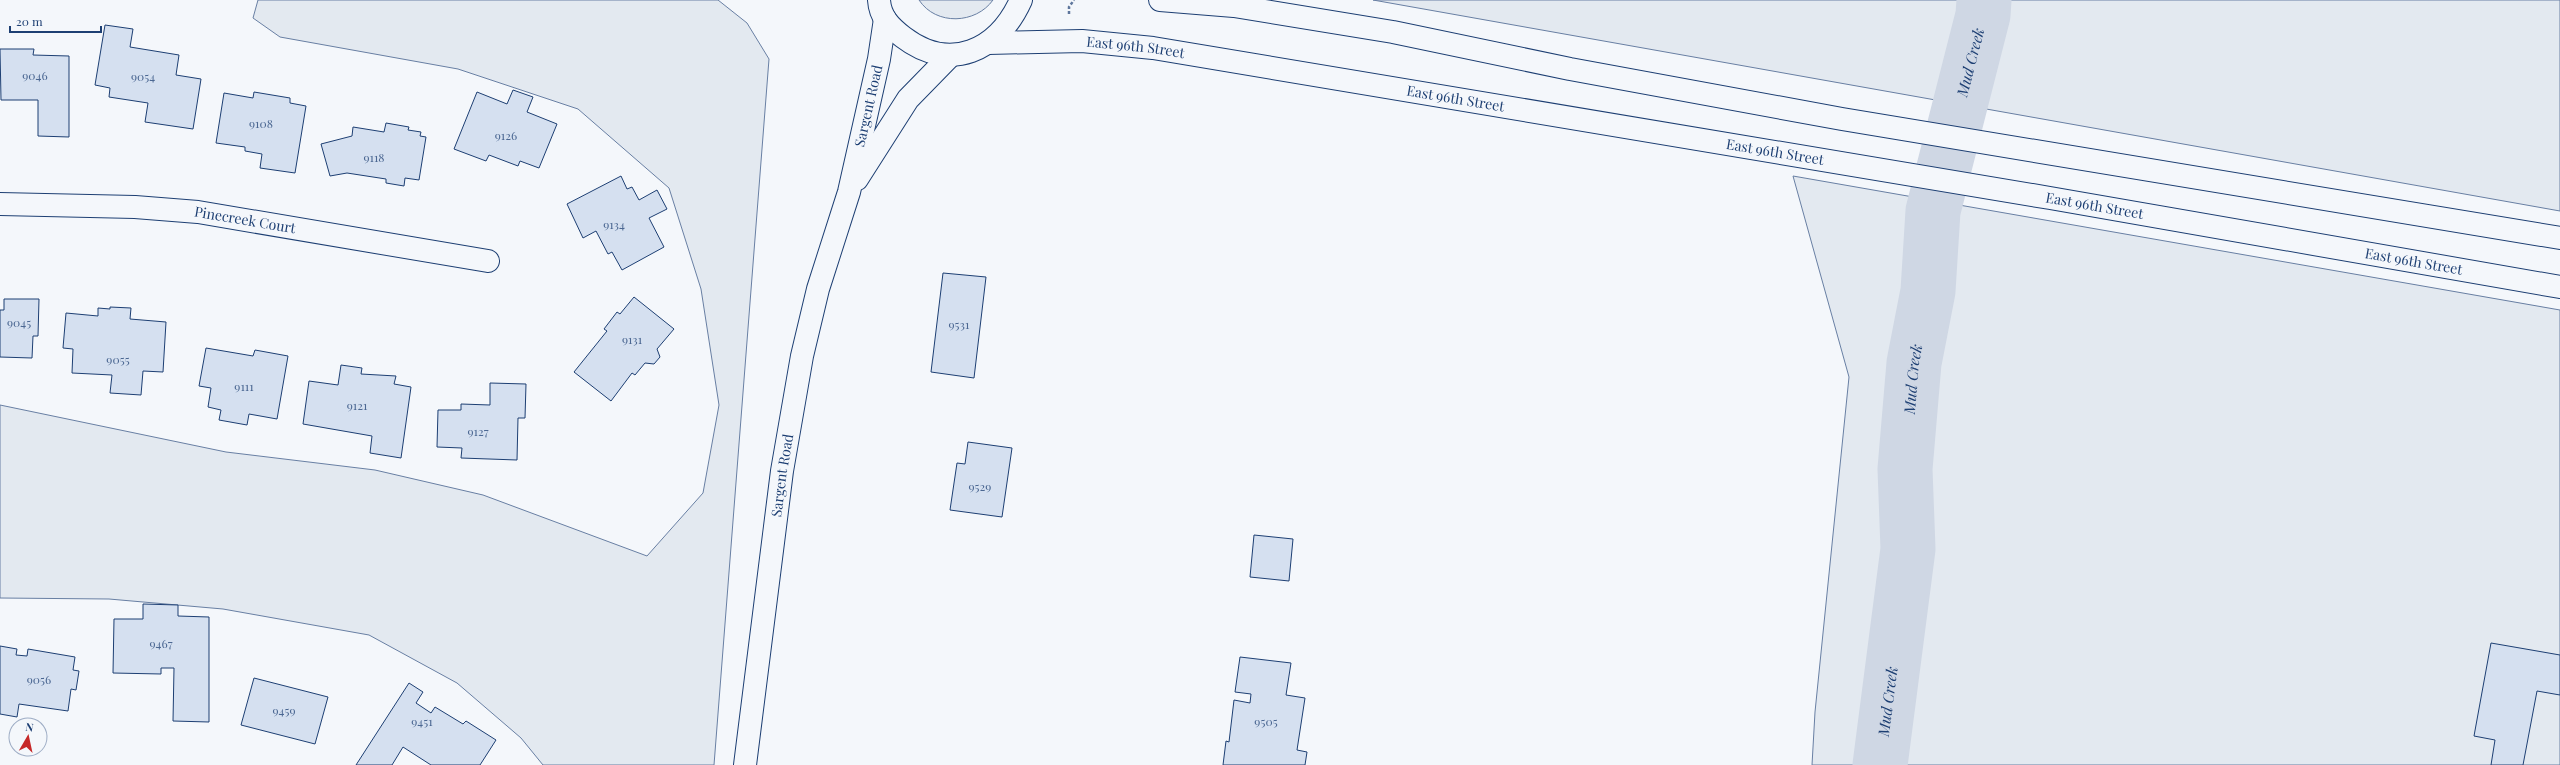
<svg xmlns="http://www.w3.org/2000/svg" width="2560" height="765" viewBox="0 0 2560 765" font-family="'Playfair Display',serif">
<rect width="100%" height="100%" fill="#f4f7fb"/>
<path fill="#e3e9f0" stroke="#687fa3" d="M258,0H718L747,23L769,59L714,765H543L521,738L457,683L369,635L223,609L109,599L0,598V405L226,452L375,470L483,495L647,556L703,493L719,405L701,289L669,188L578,109L458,69L280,37L253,18Z
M919,0H993C976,24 936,26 919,0Z
M1373,0H2560V211Z
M1793,176L2560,310V765H1812L1815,712L1849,377Z"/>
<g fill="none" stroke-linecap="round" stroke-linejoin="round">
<path stroke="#cfd7e4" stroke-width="55" id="s1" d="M1880,765L1908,549L1905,469L1914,363L1928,291L1933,211L1983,15L1984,0"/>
</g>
<path fill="#d5e0f0" stroke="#1d3f73" d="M105,25L133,29L130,47L179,55L176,75L201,79L193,129L145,122L148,103L109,97L110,88L95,85Z
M0,49H34L33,55L69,56V137L38,136V100H1Z
M513,90L533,97L527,112L557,124L539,168L520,161L518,166L489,155L486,161L454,149L477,92L507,104Z
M254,92L290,98V103L306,106L295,173L260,168L262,154L245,151V147L216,143L224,93L253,98Z
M386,123L409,127L408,130L421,132L420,136L426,137L419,180L405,178L404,186L386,183V179L347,173L330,176L321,144L352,136L353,127L384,132Z
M621,176L627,189L632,187L639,200L657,190L667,209L649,218L664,247L622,270L612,252L608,254L596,231L583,238L567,204Z
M943,273L986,277L974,378L931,372Z
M634,297L674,329L657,349L660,357L654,364L645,363L635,375L632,373L611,401L574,372L607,331L604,329L617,312L620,314Z
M4,299H39L38,336H33L32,358L0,357V310H4Z
M110,307L131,308L130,319L166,322L163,372L143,371L141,395L110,393L112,375L72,373L73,349L63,348L66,313L98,316V308L110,309Z
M206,348L253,356L255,350L288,356L277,419L249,414L247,425L219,420L221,410L208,407L211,388L199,386Z
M341,365L362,368L361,374L396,376L394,384L411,387L401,458L370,453L372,436L303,424L309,381L338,385Z
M490,383L526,384L525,418H518L517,460L461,458L462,448L437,447L438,410H461V404L490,405Z
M968,442L1012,448L1002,517L950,510L957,463L965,464Z
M1254,535L1293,539L1289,581L1250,577Z
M143,604L178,605V616L209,617V722L173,721L174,668H161V674L113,673L114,619H143Z
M2491,643L2560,655V695L2537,691L2523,765H2491L2495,740L2474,736Z
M0,646L17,649L16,655L27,656L28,649L75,657L73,670L79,671L76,690L71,689L68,711L19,704L17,717L0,714Z
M1240,657L1291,663L1286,695L1305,698L1297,750L1307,752L1305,765H1223L1226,741L1229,742L1234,700L1250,703L1251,694L1235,692Z
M254,678L328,697L315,744L241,725Z
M409,683L423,692L416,703L431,713L435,707L463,724L466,721L496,740L480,765H431L403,747L392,765H356Z"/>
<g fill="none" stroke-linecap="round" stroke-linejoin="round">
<g stroke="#1d3f73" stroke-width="24">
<g id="street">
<path id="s2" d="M0,204L135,207L198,212L488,261"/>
</g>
</g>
<g stroke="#1d3f73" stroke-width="24">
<g id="secondary">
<path d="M857,179L908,99L950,56"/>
<path id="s3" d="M745,765L782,471L802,356L818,289L849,192L879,59L885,19"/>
</g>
</g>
<g stroke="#1d3f73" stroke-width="24">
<g id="primary">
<path d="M879,0C880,17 890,27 903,37C950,73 998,51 1021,0"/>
<path d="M1160,0L1234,6L1393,32L1570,69L1842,119L2560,238"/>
<path id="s4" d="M988,43L1082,41L1153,48L2050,198L2560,287"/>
</g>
</g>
<path stroke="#5e769c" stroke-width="2.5" stroke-dasharray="3 2" stroke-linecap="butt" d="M1069,14V7L1074,0"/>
<use href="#street" stroke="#f4f7fb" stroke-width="22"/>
<use href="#secondary" stroke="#f4f7fb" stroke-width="22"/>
<use href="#primary" stroke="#f4f7fb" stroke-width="22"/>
</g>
<g text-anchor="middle" stroke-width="3" stroke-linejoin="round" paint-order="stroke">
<g font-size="12" fill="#4b6792">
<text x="35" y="80">9046</text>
<text x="143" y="81">9054</text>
<text x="261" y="128">9108</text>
<text x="506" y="140">9126</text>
<text x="374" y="162">9118</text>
<text x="614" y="229">9134</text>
<text x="19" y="327">9045</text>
<text x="959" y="329">9531</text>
<text x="632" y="344">9131</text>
<text x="118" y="364">9055</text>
<text x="244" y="391">9111</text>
<text x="357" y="410">9121</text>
<text x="478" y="436">9127</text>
<text x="980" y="491">9529</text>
<text x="161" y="648">9467</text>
<text x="39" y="684">9056</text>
<text x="284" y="715">9459</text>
<text x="422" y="726">9451</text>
<text x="1266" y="726">9505</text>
</g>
<g font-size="14" fill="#1d3f73" stroke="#f4f7fb">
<text dy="5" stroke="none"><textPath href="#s4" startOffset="148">East 96th Street</textPath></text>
<text dy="5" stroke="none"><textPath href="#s4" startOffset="472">East 96th Street</textPath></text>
<text dy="5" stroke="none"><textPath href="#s3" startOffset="672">Sargent Road</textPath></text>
<text dy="5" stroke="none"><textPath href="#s4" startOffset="796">East 96th Street</textPath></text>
<text dy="5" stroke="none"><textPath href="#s4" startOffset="1120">East 96th Street</textPath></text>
<text dy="5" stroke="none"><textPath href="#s2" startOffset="246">Pinecreek Court</textPath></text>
<text dy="5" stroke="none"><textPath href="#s4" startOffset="1444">East 96th Street</textPath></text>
<text dy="5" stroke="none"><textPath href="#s3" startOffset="292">Sargent Road</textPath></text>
</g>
<g font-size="15" font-style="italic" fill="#1d3f73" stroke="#f4f7fb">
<text dy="5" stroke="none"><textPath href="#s1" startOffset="711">Mud Creek</textPath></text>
<text dy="5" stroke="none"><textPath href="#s1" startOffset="388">Mud Creek</textPath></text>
<text dy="5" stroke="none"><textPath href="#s1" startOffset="64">Mud Creek</textPath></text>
</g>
</g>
<g transform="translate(28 737) rotate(9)"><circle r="19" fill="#f4f7fb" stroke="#9eadc5"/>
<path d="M0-3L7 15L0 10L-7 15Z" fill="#c62828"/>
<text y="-6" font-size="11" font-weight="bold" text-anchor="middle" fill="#1d3f73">N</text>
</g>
<path d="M10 26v6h91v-6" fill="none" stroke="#1d3f73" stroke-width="2"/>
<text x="16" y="26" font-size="12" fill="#1d3f73" stroke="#f4f7fb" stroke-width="3" paint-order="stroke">20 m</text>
</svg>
